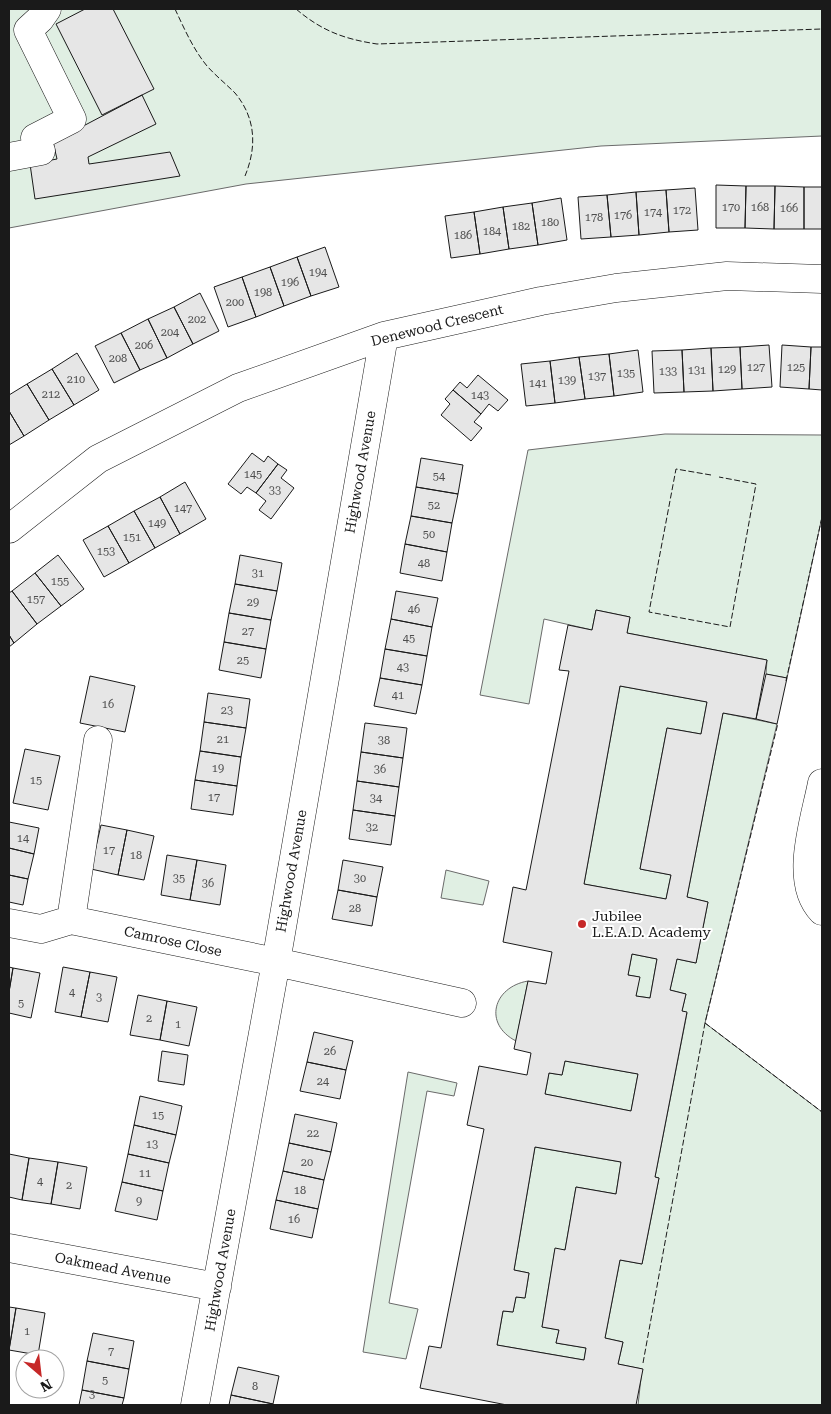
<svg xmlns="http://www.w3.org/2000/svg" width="831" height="1414" viewBox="0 0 831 1414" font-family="'Roboto Serif',serif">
<rect width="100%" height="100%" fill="#fff"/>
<path fill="#e0efe3" stroke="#6a6a6a" d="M9,9H822V136L601,146L246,184L9,228Z
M665,434L822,435V517L787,678L766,674L767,660L627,633L630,617L596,610L592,630L544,619L529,704L480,695L528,450Z
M620,686L707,702L701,734L667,728L640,869L671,875L666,899L584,884Z
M723,713L777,724L705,1023L822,1112V1405H638L642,1369L618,1364L623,1342L605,1338L620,1260L642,1264L659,1178L655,1177L687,1013L682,1011L686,994L670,990L677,959L696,963L708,902L687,897Z
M446,870L489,881L483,905L441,898Z
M632,954L657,959L650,998L636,996L639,977L628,975Z
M528,981L516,1041C483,1024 493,987 528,981Z
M565,1061L638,1074L631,1111L545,1094L549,1073L562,1075Z
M408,1072L457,1083L454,1096L427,1091L389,1303L418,1309L406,1359L363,1352Z
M535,1147L621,1162L616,1194L576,1187L565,1250L555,1249L542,1327L559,1330L556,1343L586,1348L584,1360L497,1345L503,1311L513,1312L516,1297L525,1298L529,1273L514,1270Z"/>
<path fill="#e6e6e6" stroke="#1a1a1a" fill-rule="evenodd" d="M85,9H113L154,89L102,115L56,24Z
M142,95L156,124L88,157L89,164L170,152L180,176L35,199L30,164L57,159L53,142Z
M716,185L746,186L745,228H716Z
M746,186H775L774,229L745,228Z
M775,186L804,187V229H774Z
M804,187H822V229H804Z
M695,188L698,230L669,232L666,190Z
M666,190L669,232L639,235L636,192Z
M636,192L639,235L611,237L607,195Z
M607,195L611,237L581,239L578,197Z
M561,198L567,240L538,245L532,203Z
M532,203L538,245L509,249L503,207Z
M503,207L509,249L480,254L474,212Z
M474,212L480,254L451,258L445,216Z
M325,247L339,287L311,296L297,257Z
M297,257L311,296L284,306L270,267Z
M270,267L284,306L256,317L242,277Z
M242,277L256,317L228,327L214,287Z
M200,293L219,331L193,344L174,307Z
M174,307L193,344L167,358L148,319Z
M148,319L167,358L140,370L121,333Z
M121,333L140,370L114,383L95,346Z
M769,345L772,387L742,389L740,347Z
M782,345L811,347L809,389L780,387Z
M740,347L742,389L713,391L711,348Z
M811,347H822V390L809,389Z
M711,348L713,391L684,392L682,350Z
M638,350L643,392L614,396L609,354Z
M682,350L684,392L654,393L652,351Z
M77,353L99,390L74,405L52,369Z
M609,354L614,396L585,399L579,357Z
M579,357L585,399L555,403L550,361Z
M550,361L555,403L526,406L521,364Z
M52,369L74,405L49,420L27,384Z
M478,375L508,400L498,411L489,404L481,414L453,390L460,382L467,388Z
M27,384L49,420L24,436L9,411V395Z
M453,390L481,414L474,422L482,428L471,441L441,415L450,404L445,399Z
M9,411L24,436L9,445Z
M252,453L264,462L268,456L278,464L256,493L247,487L241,494L228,484Z
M421,458L463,465L458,494L416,487Z
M278,464L287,470L281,478L294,488L271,519L259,510L266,501L256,493Z
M185,482L206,519L180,534L160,497Z
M416,487L458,494L452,523L411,516Z
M160,497L180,534L155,548L134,511Z
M134,511L155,548L129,563L108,526Z
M411,516L452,523L447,552L405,544Z
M108,526L129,563L104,577L83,540Z
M405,544L447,552L442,581L400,573Z
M58,555L84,589L61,606L35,573Z
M240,555L282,563L277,591L235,584Z
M35,573L61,606L37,624L12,591Z
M235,584L277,591L271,620L229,613Z
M12,591L37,624L14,643L9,635V593Z
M396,591L438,598L432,627L391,619Z
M596,610L630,617L627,633L767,660L756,719L723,713L687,897L708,902L696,963L677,959L670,990L686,994L682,1011L687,1012L655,1177L659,1178L642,1264L620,1260L605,1338L623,1342L618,1364L643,1369L636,1405H507L420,1388L429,1346L441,1348L484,1129L467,1125L479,1066L527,1075L531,1053L514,1049L528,981L546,984L552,952L503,942L513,887L526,890L569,671L559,670L568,625L592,630ZM620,686L707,702L701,734L667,728L640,869L671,875L666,899L584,884ZM632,954L657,959L650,998L636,996L640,977L628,975ZM565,1061L638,1074L631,1111L545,1094L549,1073L562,1075ZM535,1147L621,1162L616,1194L576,1187L565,1250L555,1248L542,1327L559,1330L556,1343L586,1348L584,1360L497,1345L503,1311L513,1312L516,1297L525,1298L529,1273L514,1270Z
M229,613L271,620L266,649L224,642Z
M391,619L432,627L427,656L385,649Z
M9,635L14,643L9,647Z
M224,642L266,649L261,678L219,670Z
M385,649L427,656L422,685L380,678Z
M766,674L787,678L777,724L756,719Z
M90,676L135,686L125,732L80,723Z
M380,678L422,685L416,714L374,706Z
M208,693L250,699L246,728L204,722Z
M204,722L246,728L241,757L200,751Z
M365,723L407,728L403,758L361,752Z
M25,749L60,756L48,810L13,803Z
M200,751L241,757L237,786L195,780Z
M361,752L403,758L399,787L357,781Z
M195,780L237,786L233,815L191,809Z
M357,781L399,787L395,816L353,810Z
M353,810L395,816L391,845L349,839Z
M9,822L39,828L34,854L9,848Z
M101,825L127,830L118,875L91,869Z
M127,830L154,836L144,880L118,875Z
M9,848L34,854L28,879L9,875Z
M167,855L197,860L190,900L161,895Z
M197,860L226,865L220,905L190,900Z
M343,860L383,867L377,897L338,890Z
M9,875L28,879L23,905L9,902Z
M338,890L377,897L372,926L332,919Z
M9,967L13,968L9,992Z
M63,967L90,972L81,1017L55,1012Z
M13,968L40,973L31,1018L9,1013V992Z
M90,972L117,977L108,1022L81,1017Z
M138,995L167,1001L160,1040L130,1035Z
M167,1001L197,1007L189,1046L160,1040Z
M314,1032L353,1041L346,1070L307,1062Z
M162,1051L188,1055L184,1085L158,1081Z
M307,1062L346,1070L340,1099L300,1091Z
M140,1096L182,1106L176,1135L134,1125Z
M295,1114L337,1123L331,1152L289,1143Z
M134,1125L176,1135L169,1163L128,1154Z
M289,1143L331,1152L324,1180L283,1171Z
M9,1154L29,1158L22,1200L9,1197Z
M128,1154L169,1163L163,1191L122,1182Z
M29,1158L58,1162L51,1204L22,1200Z
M58,1162L87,1167L80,1209L51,1204Z
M283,1171L324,1180L318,1209L276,1200Z
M122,1182L163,1191L157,1220L115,1211Z
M276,1200L318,1209L312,1238L270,1229Z
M9,1307L16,1308L9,1350Z
M16,1308L45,1313L38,1355L9,1350Z
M93,1333L134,1341L129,1369L87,1361Z
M87,1361L129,1369L124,1398L82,1390Z
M238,1367L279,1376L273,1404L231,1395Z
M82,1390L124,1398L122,1405H79Z
M231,1395L273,1404V1405H229Z"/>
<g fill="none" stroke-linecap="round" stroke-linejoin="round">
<g stroke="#1a1a1a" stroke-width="29">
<path id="minor" d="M9,157L41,151L35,138L72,119L28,30L40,19L47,9
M9,529L98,459L238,388L384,336L541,301L616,288L727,276L822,279
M822,783C815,820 793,881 822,911
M71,920L98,740
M9,923L41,929L71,920L276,962L462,1003
M9,1248L217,1287
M195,1405L276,962L384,336"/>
</g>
<use href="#minor" stroke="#fff" stroke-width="28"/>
<path stroke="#1a1a1a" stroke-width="1" stroke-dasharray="6 2.5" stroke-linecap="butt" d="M175,9C184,28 193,49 207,66C216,76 226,84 235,93C256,118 257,147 245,176
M296,9C322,31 344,39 377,44L822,29
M711,475L676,469L649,612L730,627L756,484L719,477
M786,681L822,517
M705,1023L822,1112
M643,1363L705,1023L778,723"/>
</g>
<circle fill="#c62828" stroke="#fff" stroke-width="2" cx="582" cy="924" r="5"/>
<g text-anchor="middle" stroke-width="4" stroke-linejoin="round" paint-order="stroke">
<g font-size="11" fill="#4d4d4d">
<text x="731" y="211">170</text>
<text x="760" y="211">168</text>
<text x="789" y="212">166</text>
<text x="682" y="214">172</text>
<text x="653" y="216">174</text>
<text x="623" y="219">176</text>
<text x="594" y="221">178</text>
<text x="550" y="226">180</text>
<text x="521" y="230">182</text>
<text x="492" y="235">184</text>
<text x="463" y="239">186</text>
<text x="318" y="276">194</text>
<text x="290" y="286">196</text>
<text x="263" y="296">198</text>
<text x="235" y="306">200</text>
<text x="197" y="323">202</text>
<text x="170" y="336">204</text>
<text x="144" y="349">206</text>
<text x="118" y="362">208</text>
<text x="756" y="371">127</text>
<text x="796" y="371">125</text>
<text x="727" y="373">129</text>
<text x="697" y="374">131</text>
<text x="668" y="375">133</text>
<text x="626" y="377">135</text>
<text x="597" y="380">137</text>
<text x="76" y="383">210</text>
<text x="567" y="384">139</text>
<text x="538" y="387">141</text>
<text x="51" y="398">212</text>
<text x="480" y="399">143</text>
<text x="253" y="478">145</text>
<text x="439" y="480">54</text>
<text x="275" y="494">33</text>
<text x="434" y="509">52</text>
<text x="183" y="512">147</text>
<text x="157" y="527">149</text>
<text x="429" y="538">50</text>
<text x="132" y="541">151</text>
<text x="106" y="555">153</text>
<text x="424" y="567">48</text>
<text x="258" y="577">31</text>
<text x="60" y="585">155</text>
<text x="36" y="603">157</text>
<text x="253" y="606">29</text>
<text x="414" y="613">46</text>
<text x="248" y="635">27</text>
<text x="409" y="642">45</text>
<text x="243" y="664">25</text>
<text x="403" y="671">43</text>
<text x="398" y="699">41</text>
<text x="108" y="708">16</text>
<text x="227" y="714">23</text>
<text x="223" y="743">21</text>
<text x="384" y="744">38</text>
<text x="218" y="772">19</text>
<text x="380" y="773">36</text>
<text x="36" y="784">15</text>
<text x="214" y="801">17</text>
<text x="376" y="802">34</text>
<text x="372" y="831">32</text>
<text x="23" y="842">14</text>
<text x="109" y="854">17</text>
<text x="136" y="859">18</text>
<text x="179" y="882">35</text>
<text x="360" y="882">30</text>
<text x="208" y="887">36</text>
<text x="355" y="912">28</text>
<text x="72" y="996">4</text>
<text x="99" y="1001">3</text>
<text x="21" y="1007">5</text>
<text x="149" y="1022">2</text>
<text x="178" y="1028">1</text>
<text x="330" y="1055">26</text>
<text x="323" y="1085">24</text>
<text x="158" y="1119">15</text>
<text x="313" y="1137">22</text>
<text x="152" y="1148">13</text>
<text x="307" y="1166">20</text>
<text x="145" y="1177">11</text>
<text x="40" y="1185">4</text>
<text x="69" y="1189">2</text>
<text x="300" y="1194">18</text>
<text x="139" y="1205">9</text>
<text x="294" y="1223">16</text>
<text x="27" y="1335">1</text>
<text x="111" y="1355">7</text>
<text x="105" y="1384">5</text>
<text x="255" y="1390">8</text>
<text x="92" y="1398">3</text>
</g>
<g font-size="14" fill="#1a1a1a" stroke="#fff">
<text transform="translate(437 325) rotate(-14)" y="5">Denewood Crescent</text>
<text transform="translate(360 472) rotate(-80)" y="5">Highwood Avenue</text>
<text transform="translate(291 871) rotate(-80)" y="5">Highwood Avenue</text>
<text transform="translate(173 941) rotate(12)" y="5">Camrose Close</text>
<text transform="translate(113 1268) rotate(11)" y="5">Oakmead Avenue</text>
<text transform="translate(220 1270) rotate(-80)" y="5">Highwood Avenue</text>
</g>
<g font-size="14" fill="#1a1a1a" stroke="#fff" text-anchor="start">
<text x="592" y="921">Jubilee<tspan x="592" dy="16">L.E.A.D. Academy</tspan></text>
</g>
</g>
<rect width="831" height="1414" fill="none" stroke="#1a1a1a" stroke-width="20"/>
<g transform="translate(40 1374) rotate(152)"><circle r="24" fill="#ffffff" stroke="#a3a3a3"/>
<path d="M0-4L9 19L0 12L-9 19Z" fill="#c62828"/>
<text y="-8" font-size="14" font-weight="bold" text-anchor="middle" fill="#1a1a1a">N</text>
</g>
</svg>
